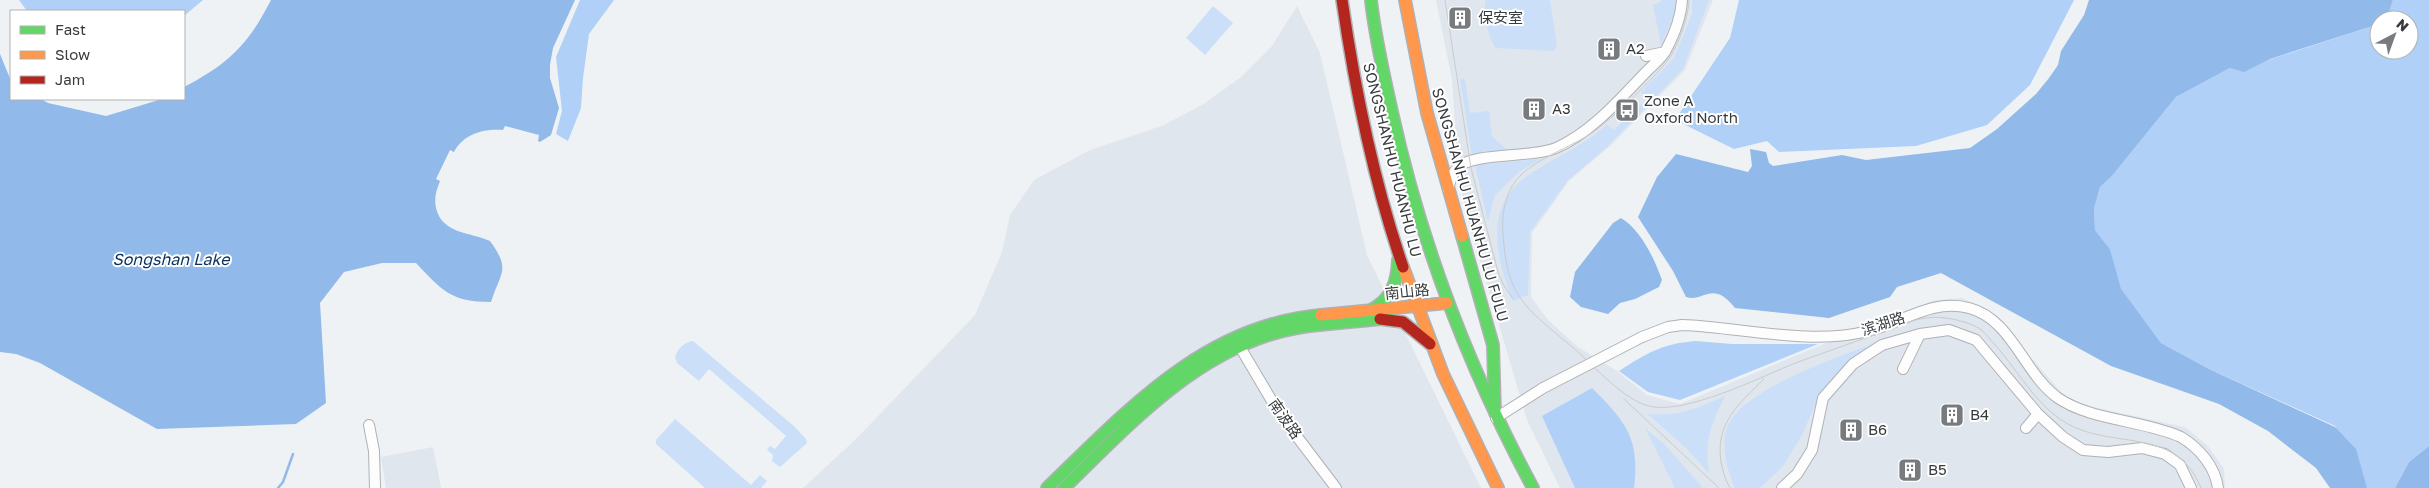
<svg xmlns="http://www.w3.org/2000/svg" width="2429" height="488" viewBox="0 0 2429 488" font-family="'Golos Text','Noto Sans SC',sans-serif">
<rect width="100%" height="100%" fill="#eff2f5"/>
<path fill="#dfe6ee" d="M1436,0H1713L1685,70L1609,147L1569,181L1532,233L1531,297L1548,320L1578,347L1617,371L1647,395L1680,404L1857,330L1935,300L1962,298L1986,310L2007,327L2019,344L2070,402L2185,427L2208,446L2224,469L2225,488H1560L1527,420L1464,206L1458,167L1452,80Z
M1297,6L1320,53L1367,255L1481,488H803L855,440L975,315L1002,252L1010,215L1034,180L1088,151L1164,125L1205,103L1241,77L1272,46Z
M433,447L441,488H386L381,457Z"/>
<path fill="#cbdff9" d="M1486,0H1550L1557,46L1553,51L1496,48C1488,37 1482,13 1486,0Z
M1661,0H1677L1676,10L1661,45L1653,5L1661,2Z
M1692,0H1709L1683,69L1606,148L1568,180L1530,232L1528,295L1513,301C1496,259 1483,207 1527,176C1553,158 1583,146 1607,125L1614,130L1647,99L1641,92L1674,58L1692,14Z
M1213,6L1233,23L1205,55L1186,38Z
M1460,79H1465L1470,113L1489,111L1492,136L1509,152L1472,156Z
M1541,159L1520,171L1495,195L1488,222L1475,165Z
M693,341L795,427L806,439L807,443L780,467L772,461L773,455L767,450L770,446L775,449L786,436L709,369L699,381L677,363L675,357C678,348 684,342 693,341Z
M1880,341L1819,396L1802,435L1783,466L1760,488H1735C1727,471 1720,444 1728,425C1748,386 1840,357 1880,341Z
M1725,396C1711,425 1704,440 1709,473L1686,448L1648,414C1679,417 1697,408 1725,396Z
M675,419L751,485L760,475L767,481L761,488H705L656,444V440Z
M1645,428L1666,446L1703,488H1675Z"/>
<path fill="#b0d0f7" d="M19,0H203L184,16V11H27Z
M580,0H614L589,34L583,78L581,108L568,141L556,134L562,111L556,57Z
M1739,0H2074L2030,85L1987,125L1916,146L1779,152L1767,141L1734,149L1675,120L1730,38Z
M2393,0H2429V446L2409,462L2395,488H2367L2335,426L2211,370L2161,343L2120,289L2110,249L2095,230L2094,209L2100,187L2112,176L2176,97L2230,68L2265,61L2379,24V50H2409V20H2382L2389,12Z
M1695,341L1732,344H1818L1680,400L1648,392L1619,371C1647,353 1661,344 1695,341Z
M1592,388C1626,422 1640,438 1634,488H1575L1542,416Z"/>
<path fill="#91b9e9" d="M271,0H575L553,48L550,65V78L559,108L551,135L540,142L538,141L539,135L505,126L503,130C484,128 463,134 454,152L450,150L436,179L440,181C436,191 434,198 436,208C442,234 470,232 490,241C511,270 501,271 491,302C450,302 442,290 416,263H382L344,272L320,303L326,403L296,424L157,429L40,363L16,354L0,352V54L11,81V99H41L48,103L106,116L162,99H184V87C228,64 248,45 271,0Z
M2089,0H2393L2389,12L2382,20H2379V24L2270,59L2244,72L2230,68L2176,97L2112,176L2100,187L2094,209L2095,230L2110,249L2121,289L2161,343L2211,370L2335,427L2356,449L2367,488H2330L2316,468L2268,431L2219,404L2111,366L1941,273L1897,287L1890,297L1829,318L1735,308C1712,279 1704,303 1686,297L1673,271L1638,217L1657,177L1676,154L1748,172L1752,166L1750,149L1766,152L1769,163L1773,166L1842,155L1866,160L1970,148L1997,129L2036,94L2049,78L2058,65L2061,51L2084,15Z
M1621,218C1641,230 1654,258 1662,280L1659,287L1635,299L1620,303L1608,314L1581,307L1570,297L1575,272L1613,223Z
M2429,446V488H2395L2409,462Z"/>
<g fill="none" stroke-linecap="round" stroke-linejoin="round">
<path stroke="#91b9e9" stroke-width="2.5" d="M278,488L283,482L293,454"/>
<g stroke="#afb1b4" stroke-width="12">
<path id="street" d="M1646,56L1665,52
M1448,189C1450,182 1452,174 1457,168C1472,152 1533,158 1556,148C1591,133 1620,99 1646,72C1652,66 1662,58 1666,50C1674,35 1681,17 1682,0
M1642,337L1668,327L1682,325C1741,327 1810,346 1868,331C1902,323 1932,298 1969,308C2012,319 2024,374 2058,398C2092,421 2143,420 2181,437C2199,448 2215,466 2218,488
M1240,347L1279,413L1336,488
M1903,369L1920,334
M1496,418L1543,388
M369,425L374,451L375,488
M2026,428L2038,414
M1782,488L1797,474L1812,450L1823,398L1853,364L1882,345L1920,334L1949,330L1976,340L2038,414L2063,437L2083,450L2108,452L2142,448L2165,454L2180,465L2191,488"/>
</g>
<g stroke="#afb1b4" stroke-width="14">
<path id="fast" d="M1371,0C1375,38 1384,75 1392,112C1421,244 1469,369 1533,488
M1462,236L1493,345L1495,413
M1371,310C1392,299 1397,282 1398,260
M1047,488C1127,411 1204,325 1321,315
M1064,488C1126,428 1187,360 1272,334C1310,323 1350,323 1389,318"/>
</g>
<g stroke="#afb1b4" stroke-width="14">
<path id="slow" d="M1405,0L1427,113L1462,236
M1403,267L1443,374L1498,488
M1321,315L1447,303"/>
</g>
<g stroke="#afb1b4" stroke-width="14">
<path id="jam" d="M1342,0C1355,90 1373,180 1403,267
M1380,319L1403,322L1430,344"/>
</g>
<use href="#street" stroke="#fdfdfe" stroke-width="10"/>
<use href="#fast" stroke="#63d668" stroke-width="11"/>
<use href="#slow" stroke="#ff974d" stroke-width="11"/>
<use href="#jam" stroke="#b3261e" stroke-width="11"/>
<path stroke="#cacbcb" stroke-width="1" d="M1445,0L1471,168L1498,272L1503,284L1513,299
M1689,0C1689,15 1679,43 1671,56C1657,76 1609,122 1589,135C1571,146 1536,160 1522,174C1506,188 1501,214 1503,234C1507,298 1525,307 1571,346C1594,365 1617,394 1645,405C1681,418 1762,376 1798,362C1822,353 1847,345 1871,336C1894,328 1920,314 1945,318C1955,319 1971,323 1980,329C1985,332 1991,341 1996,346C2019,372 2037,407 2068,424C2116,450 2176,426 2201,488
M1624,399L1719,488
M1730,488C1725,479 1723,472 1721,462C1715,423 1739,404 1764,379"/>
<g stroke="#afb1b4" stroke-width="12" stroke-linecap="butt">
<path id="street-bridge" d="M1543,388L1642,337"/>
</g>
<use href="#street-bridge" stroke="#fdfdfe" stroke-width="10"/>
</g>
<defs>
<g id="building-square" transform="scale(1.25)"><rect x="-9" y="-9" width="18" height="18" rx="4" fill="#787b7d" stroke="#fff"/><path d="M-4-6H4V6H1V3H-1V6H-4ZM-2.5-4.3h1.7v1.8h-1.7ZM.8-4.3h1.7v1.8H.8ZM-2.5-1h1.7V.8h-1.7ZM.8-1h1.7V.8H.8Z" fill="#fff"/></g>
<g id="bus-square" transform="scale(1.25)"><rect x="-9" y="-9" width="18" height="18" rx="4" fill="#787b7d" stroke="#fff"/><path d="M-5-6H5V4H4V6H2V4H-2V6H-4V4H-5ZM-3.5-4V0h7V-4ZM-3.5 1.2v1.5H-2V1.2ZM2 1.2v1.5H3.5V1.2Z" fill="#fff"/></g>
</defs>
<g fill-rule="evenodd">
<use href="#building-square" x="1460" y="18"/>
<use href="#building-square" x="1609" y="49"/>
<use href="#building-square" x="1534" y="109"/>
<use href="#bus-square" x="1627" y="110"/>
<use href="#building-square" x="1952" y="415"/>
<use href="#building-square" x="1851" y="430"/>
<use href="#building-square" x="1910" y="470"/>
</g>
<g text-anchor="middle" stroke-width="4" stroke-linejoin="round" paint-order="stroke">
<g font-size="15" fill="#383b3d" stroke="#fff" text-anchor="start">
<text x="1478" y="23">保安室</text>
<text x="1626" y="54">A2</text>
<text x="1644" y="106">Zone A<tspan x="1644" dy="17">Oxford North</tspan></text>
<text x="1552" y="114">A3</text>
<text x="1970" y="420">B4</text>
<text x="1868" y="435">B6</text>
<text x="1928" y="475">B5</text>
</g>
<g font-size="15" fill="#383b3d" stroke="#fff">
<text transform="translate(1392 160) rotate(76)" y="5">SONGSHANHU HUANHU LU</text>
<text transform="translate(1470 205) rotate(74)" y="5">SONGSHANHU HUANHU LU FULU</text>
<text transform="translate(1407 292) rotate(-6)" y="5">南山路</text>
<text transform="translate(1883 324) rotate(-18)" y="5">滨湖路</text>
<text transform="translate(1285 419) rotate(55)" y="5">南波路</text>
</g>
<g font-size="16" font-style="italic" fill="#0a325c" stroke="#fff">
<text x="171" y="265">Songshan Lake</text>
</g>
</g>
<rect x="10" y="10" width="175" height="90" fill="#ffffff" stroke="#afb1b1"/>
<rect x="20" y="26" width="25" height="8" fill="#63d668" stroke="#afb1b1"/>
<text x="55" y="35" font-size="15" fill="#383b3d">Fast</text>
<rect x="20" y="51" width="25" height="8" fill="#ff974d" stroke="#afb1b1"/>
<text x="55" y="60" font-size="15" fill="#383b3d">Slow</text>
<rect x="20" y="76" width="25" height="8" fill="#b3261e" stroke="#afb1b1"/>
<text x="55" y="85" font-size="15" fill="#383b3d">Jam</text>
<g transform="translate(2394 35) rotate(41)"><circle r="24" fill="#ffffff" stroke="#afb1b1"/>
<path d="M0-4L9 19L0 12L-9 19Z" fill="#787b7d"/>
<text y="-8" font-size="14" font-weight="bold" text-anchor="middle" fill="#383b3d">N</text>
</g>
</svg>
